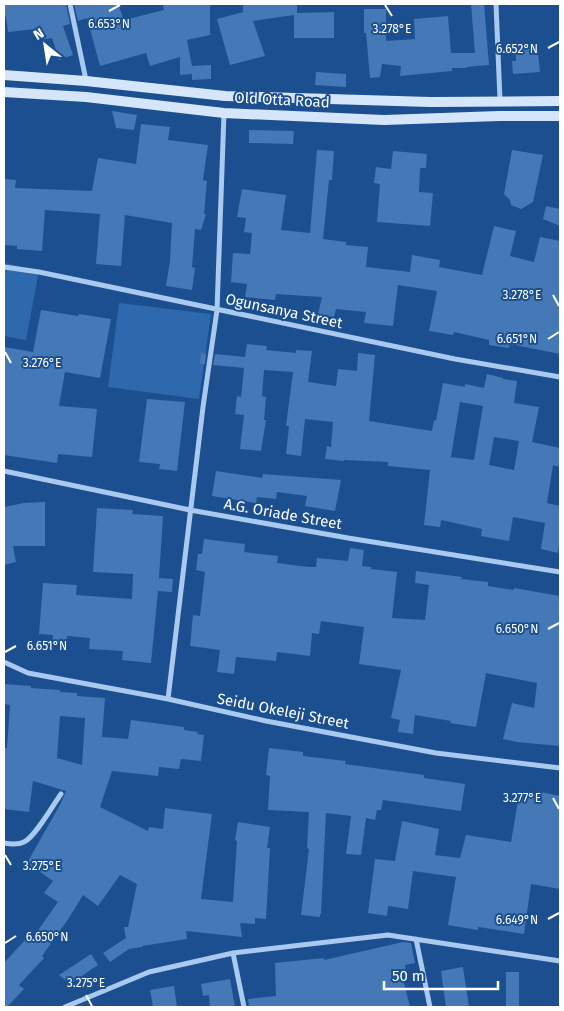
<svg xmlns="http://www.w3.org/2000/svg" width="564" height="1011" viewBox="0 0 564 1011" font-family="'Fira Sans',sans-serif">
<rect width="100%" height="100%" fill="#1b4f8f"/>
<path fill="#2e69ad" d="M4,263L39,270L26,340L4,336Z
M119,303L211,314L199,399L108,387Z"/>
<path fill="#4478b7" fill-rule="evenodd" d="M4,4H66L70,24L63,26L73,55L59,60L52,38L39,40L36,29L8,32L6,16L4,17Z
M74,4H118L124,20L164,10L163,4H210V35L187,40L192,66L211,65V79L192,80V74L180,75V57L150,66L146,53L100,66L87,18L78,21Z
M243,4H297V13L334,12V38H294V15L253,21L265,56L230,65L217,19L243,12Z
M471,4H484L489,65L466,67V68H452V71L400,76L401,66L382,64L380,77L370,78L366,33H364V9H386V41L415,39L414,19L448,16L451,53H475Z
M537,44L540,72L513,74L512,61H516L515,46Z
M316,72L346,74V87L315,85Z
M112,111L137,115L134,130L116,128Z
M141,124L170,127L168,140L208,145L203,180L207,181L204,214H206L201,230L195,229L192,267L195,268L192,290L166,286L170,260L172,223L125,215L121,266L96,264L100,214L45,210L42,251L17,249V246L4,245V179L16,180L15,188L92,191L98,158L136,164Z
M249,130L294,131L293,144L249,143Z
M317,150L334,151L332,180H329L323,239L346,242V245L368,247L366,267L410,272L412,255L440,260L439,267L482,275L494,226L516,231L510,256L534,262L540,237L560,241V354L510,344L509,348L489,345V340L454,332L453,335L429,331L437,291L398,285L393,326L364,323L366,312L336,309L334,317L318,314L322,297L276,294L275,300L245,297L247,284L231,282L233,253L250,254L252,233L244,232L246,218L237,217L242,189L286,195L281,230L310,233Z
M512,150L543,155L533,202L521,209L511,205L510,200L504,194Z
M393,151L427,154L426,168H420L419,192L433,193L430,226L377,222L380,184L374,183L376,167L391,169Z
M546,206L560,209V226L543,219Z
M41,310L78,316L79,314L111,319L100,378L65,372L59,406L97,409L92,457L58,454L57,463L4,455V347L33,352Z
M247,344L267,346L266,350L296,353V350L312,351L308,382L336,386L338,369L357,371L358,353L375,355L369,421L432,431L434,420L436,421L443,383L465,387V384L484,388L487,374L503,378V379L517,381L514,403L539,407L532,442L560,448V467L553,465L547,503L560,506V539L558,553L541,549L545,523L513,517L509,541L481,536L482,529L441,520L440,527L424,525L430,470L388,466V462L344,460V461L325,459L327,446L331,447L333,422L305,419L301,456L286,454L289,426H286L293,372L264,370L262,396L266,397L264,420H266L261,451L240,449L244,415L235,414L237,396L241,397L244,368L213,365L215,354L245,357ZM460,402L483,406L474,460L451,457ZM494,437L519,441L514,470L489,465Z
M201,353L206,354L205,364H200Z
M147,399L185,402L177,471L159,469L160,464L139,462Z
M216,471L262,478L263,474L341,480L335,511L305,506L307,496L277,492L276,499L257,497L256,503L212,496Z
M45,502V546H13L16,562L4,565V507L24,503Z
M97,508L133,510L132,514L163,516L159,578L173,579L172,592L158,591L151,663L122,660L123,651L89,649L90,638L67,636L66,645L52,644L53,635L39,634L43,583L77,585L76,595L132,599L133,574L93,572Z
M204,539L245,544L244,552L278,556L277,563L309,567H316L317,558L348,561L350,548L364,550L362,566L371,567V569L397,572L392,618L425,620L429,585L415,583L416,571L462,577L461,579L488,582V586L514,590V588L560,596V746L517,742L503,739L512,703L534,708L537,683L486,673L476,727L450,723L451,721L415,715L413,734L398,732L400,720L391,718L401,670L359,664L364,627L321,621L319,634L312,633L310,656L277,652L276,661L236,657L234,674L217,672L220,650L190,646L193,615L200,616L205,572L196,570L198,554H202Z
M4,684L31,686V688L60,690V692L77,693V696L105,698L102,737L128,739L131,720L184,727V730L198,732L197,734L204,735L201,761L181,759L179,769L159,767L158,776L112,771L100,807L148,831L149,827L163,829L165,808L212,814L201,899L233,902L237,841L235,840L238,822L270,827L267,848H270L266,919L255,918V924L240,923L242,937L186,931L187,939L142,946V947L129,949L110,962L103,953L126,938L124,927H128L137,884L120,875L98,906L83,895L69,918L42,956L44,958L19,985L24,989L7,1007H4V963L25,940L29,943L58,902L44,893L53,881L27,863L61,803L66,791L33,781L29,812L4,809V759L5,748H7L10,705L4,704ZM60,716L85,718L82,765L57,758Z
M269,748L303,752V756L346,761L345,764L424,775V778L465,784L461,811L383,800L381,810H377L375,820L366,818L361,855L346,854L351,816L326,813L321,914H320V917L301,915L309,849L307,848L309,812L268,810L270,776L266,775Z
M541,792L560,796V889L531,884L524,934L478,927V930L448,925L456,877L413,871L408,909L388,906L387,916L368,913L375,859L395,861L402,821L439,829L435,855L460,858L466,835L511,842L519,795L540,798Z
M403,942L411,943L415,963L405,965L407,978L403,979L410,1007H249L248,999L276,996L275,963L324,958V960Z
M91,954L98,965L70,984L59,975Z
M463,967L469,1007H446L441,971Z
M506,972H519V1007H506Z
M230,979L235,1007H210L209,995L203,996L201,984Z
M174,986L177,1007H153L150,990Z"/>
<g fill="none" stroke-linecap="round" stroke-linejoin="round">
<path stroke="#a9c9ee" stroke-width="5" d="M70,4L86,80
M496,4L500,100
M4,267L39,272L455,359L560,377
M4,471L190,510L348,538L560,572
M4,662L28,673L168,699L266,721L436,753L560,768
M168,699L203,407L217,310L224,113
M4,843C10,844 18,845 24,842C35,837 53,805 61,794
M416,939L430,1007
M233,953L244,1007
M65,1007L149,972L233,953L388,935L560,961"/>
<path stroke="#d6e6fa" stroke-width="10" d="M4,75L86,81L225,96L430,102L560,101
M4,92L86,97L224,113L384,120L499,116H560"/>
</g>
<path fill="none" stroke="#fff" stroke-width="2" d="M385,5L392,16M109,11L120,5M548,48L559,42M553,295L559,306M548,339L559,332M5,352L11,363M548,629L559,623M5,652L16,646M553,798L559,809M5,855L11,865M548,919L559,913M5,943L16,936M86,995L92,1006"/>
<g text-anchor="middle" stroke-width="4" stroke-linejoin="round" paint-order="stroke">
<g font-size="15" fill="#fff" stroke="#1b4f8f">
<text transform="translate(282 100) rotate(3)" y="5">Old Otta Road</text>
<text transform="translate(284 311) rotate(12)" y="5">Ogunsanya Street</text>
<text transform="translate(283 514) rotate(10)" y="5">A.G. Oriade Street</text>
<text transform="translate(283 711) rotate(11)" y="5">Seidu Okeleji Street</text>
</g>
</g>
<g font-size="12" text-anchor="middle" fill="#fff" stroke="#1b4f8f" stroke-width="4" stroke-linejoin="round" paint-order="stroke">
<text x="109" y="28">6.653°N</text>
<text x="392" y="33">3.278°E</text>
<text x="517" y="53">6.652°N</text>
<text x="522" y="299">3.278°E</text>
<text x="517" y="343">6.651°N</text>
<text x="42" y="367">3.276°E</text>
<text x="517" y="633">6.650°N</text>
<text x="47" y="650">6.651°N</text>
<text x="522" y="802">3.277°E</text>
<text x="42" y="870">3.275°E</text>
<text x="517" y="924">6.649°N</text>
<text x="47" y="941">6.650°N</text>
<text x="86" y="987">3.275°E</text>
</g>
<rect width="564" height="1011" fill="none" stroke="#ffffff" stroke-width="10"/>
<g transform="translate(45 45) rotate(330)" stroke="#1b4f8f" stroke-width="4" paint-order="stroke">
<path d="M0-4L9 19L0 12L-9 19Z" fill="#ffffff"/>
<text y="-8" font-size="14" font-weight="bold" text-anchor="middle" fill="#ffffff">N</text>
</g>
<path d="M384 981v8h114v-8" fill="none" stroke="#ffffff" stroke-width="2.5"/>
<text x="392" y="981" font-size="15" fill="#ffffff" stroke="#1b4f8f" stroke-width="4" paint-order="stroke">50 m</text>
</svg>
